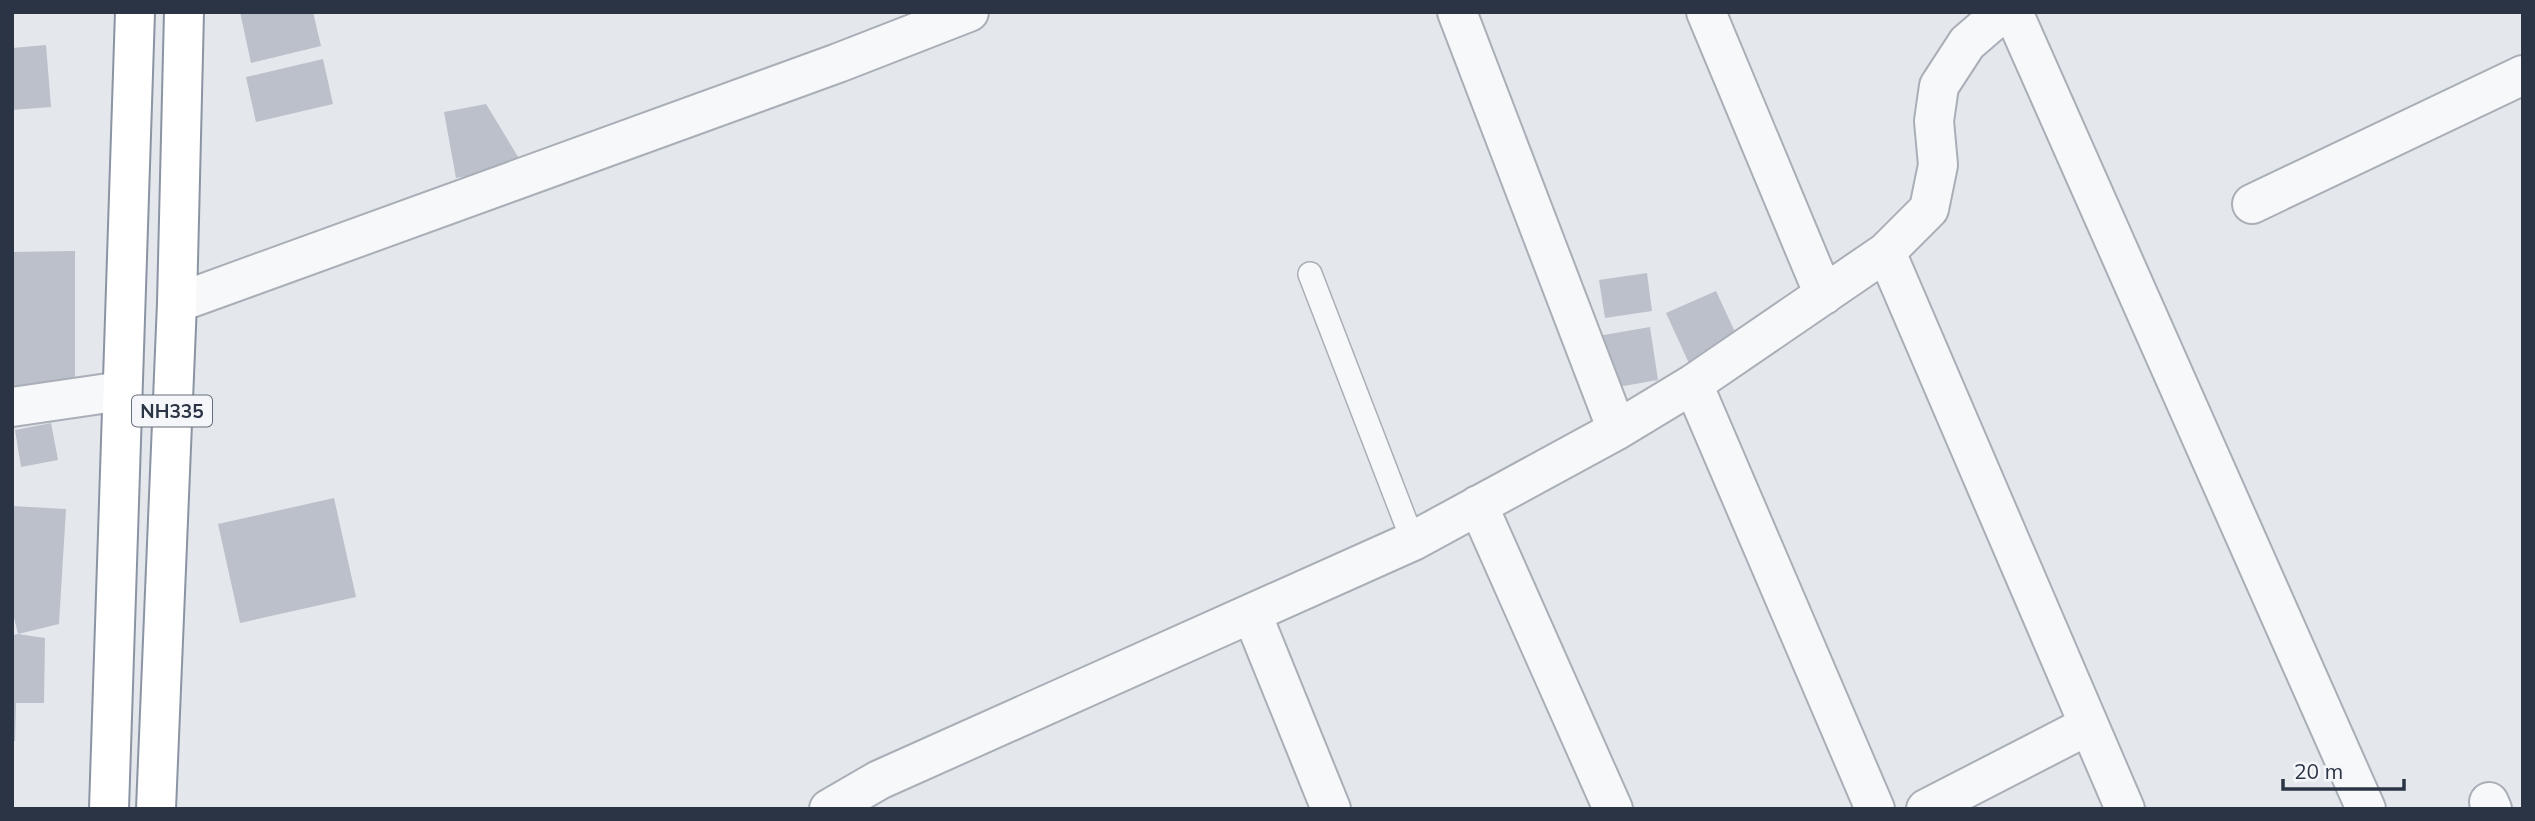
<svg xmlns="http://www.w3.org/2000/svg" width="2535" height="821" viewBox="0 0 2535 821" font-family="Mulish,sans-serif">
<rect width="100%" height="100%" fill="#e4e7ec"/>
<path fill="#bbc0ca" d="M240,12H313L321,46L251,63Z
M46,45L51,107L12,110V48Z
M323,59L333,104L256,122L246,77Z
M486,104L523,165L456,178L444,112Z
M75,251V385L12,386V252Z
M1647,273L1652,311L1605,318L1599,280Z
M1716,291L1742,347L1692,370L1666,313Z
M1650,327L1658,380L1606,389L1598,336Z
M51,423L58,460L21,467L15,430Z
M334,498L356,597L240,623L218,524Z
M12,506L66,509L59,624L18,634L45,638L44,703H16L15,741H12V635L18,634L12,609Z"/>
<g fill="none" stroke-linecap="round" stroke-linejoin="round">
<g stroke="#a9aeb7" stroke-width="26">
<path id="service" d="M1310,274L1413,541"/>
</g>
<g stroke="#a9aeb7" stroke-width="42">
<path id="minor" d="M1457,12L1617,430
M1706,12L1824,295
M2013,12L2366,809
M2252,204L2523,75
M1886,252L2125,809
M177,303L838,63L969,12
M1693,384L1875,809
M12,407L122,391
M1478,505L1613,809
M1252,614L1331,809
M2489,802L2492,809
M829,809L879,780L1413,541L1617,430L1693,384L1886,252L1929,209L1938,165L1934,121L1939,86L1967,43L2003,12
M1926,809L2089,725"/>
</g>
<g stroke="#8b94a3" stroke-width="42">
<path id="trunk" d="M109,809L135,12
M156,809L177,303L184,12"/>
</g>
<use href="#service" stroke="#f7f8fa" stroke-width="23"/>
<use href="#minor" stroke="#f7f8fa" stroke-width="38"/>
<use href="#trunk" stroke="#fff" stroke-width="38"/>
</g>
<g text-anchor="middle" stroke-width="6" stroke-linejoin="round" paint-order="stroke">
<rect fill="#f4f6f9" stroke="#676e7b" stroke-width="2" x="132" y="395.5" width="80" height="31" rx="5"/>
<g font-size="19" font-weight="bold" fill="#2b3445">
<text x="172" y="418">NH335</text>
</g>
</g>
<rect width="2535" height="821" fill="none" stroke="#2b3445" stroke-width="28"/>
<path d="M2283 779v10h121v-10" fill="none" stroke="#2b3445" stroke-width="3.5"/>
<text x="2294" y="779" font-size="21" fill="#2b3445" stroke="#f4f6f9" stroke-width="5" paint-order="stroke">20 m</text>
</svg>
